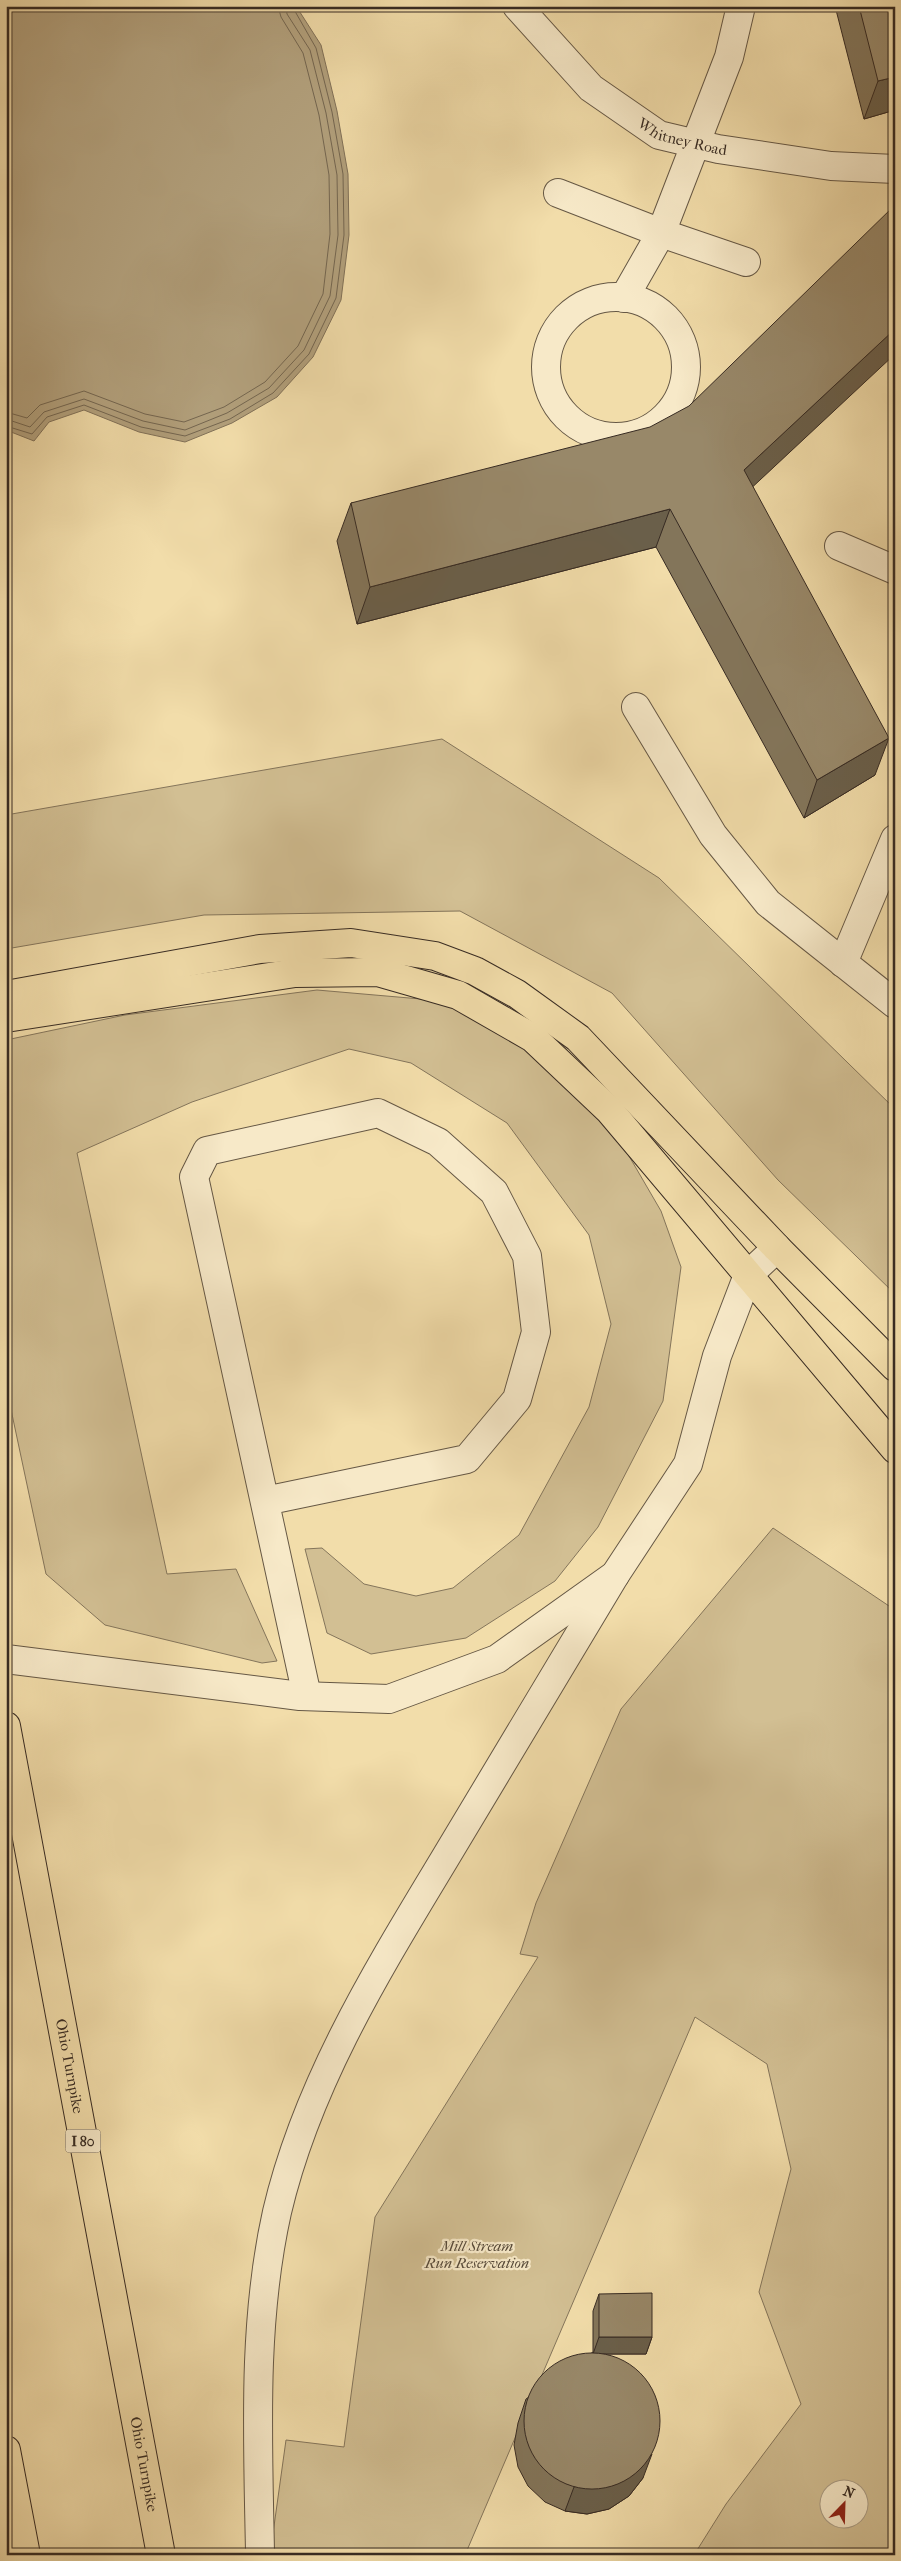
<svg xmlns="http://www.w3.org/2000/svg" width="901" height="2561" viewBox="0 0 901 2561" font-family="'IM FELL French Canon',serif">
<rect width="100%" height="100%" fill="#f2ddaa"/>
<filter id="stains"><feTurbulence type="fractalNoise" baseFrequency=".004" numOctaves="4"/><feColorMatrix values="0 0 0 0 .2 0 0 0 0 .09 0 0 0 0 .02 0 0 0 .5 -.17"/></filter>
<radialGradient id="worn" r=".72"><stop offset=".6" stop-color="#630" stop-opacity="0"/><stop offset="1" stop-color="#630" stop-opacity=".3"/></radialGradient>
<path fill="#d2bf93" stroke="#84755b" fill-rule="evenodd" d="M442,739L659,878L895,1109V1294L778,1180L612,993L460,911L204,915L6,949V815Z
M317,990L444,1001L530,1050L622,1144L661,1211L681,1267L663,1401L598,1527L555,1581L466,1638L371,1654L327,1633L305,1549L322,1548L364,1584L416,1596L453,1588L519,1535L589,1407L611,1324L589,1235L507,1123L411,1063L349,1049L192,1102L77,1153L167,1574L236,1569L277,1661L262,1663L105,1625L46,1574L6,1386V1040L125,1015Z
M773,1528L895,1610V2555H694L726,2504L801,2404L759,2292L791,2169L767,2064L695,2017L465,2555H270L286,2440L344,2447L375,2217L538,1957L520,1954L536,1903L621,1709ZM828,2488H858V2518H828Z"/>
<path fill="#b2a07c" stroke="#817158" d="M6,6H296L321,45L337,111L348,174L349,235L341,300L313,357L277,397L232,423L185,442L139,432L84,410L49,422L34,441L6,430Z"/>
<g fill="none" stroke-linecap="round" stroke-linejoin="round">
<path stroke="#746650" stroke-width="1" d="M6,412L27,418L40,405L84,391L145,414L184,422L224,407L265,382L298,346L323,294L330,234L329,175L319,115L303,53L281,17L278,6
M6,419L30,427L44,412L84,399L143,421L185,430L227,413L269,388L304,350L330,296L338,235L337,175L326,113L310,50L287,14L286,6
M6,426L32,434L47,417L84,405L141,427L185,436L230,419L273,393L309,354L336,298L344,235L343,174L332,112L316,48L292,6"/>
<g stroke="#665845" stroke-width="30">
<g id="minor">
<path id="s1" d="M517,6L591,88L659,135L718,149L831,166L895,169"/>
<path d="M558,193L661,233L746,262"/>
<circle cx="616" cy="367" r="70"/>
<path d="M624,298L661,233L729,57L741,6"/>
<path d="M839,546L895,570"/>
<path d="M636,707L713,835L768,903L895,1004"/>
<path d="M843,963L895,839"/>
<path d="M265,1501L467,1459L517,1399L536,1332L527,1256L494,1192L438,1142L378,1113L207,1151L194,1177L307,1696"/>
<path d="M6,1659L300,1696L389,1699L497,1659L615,1575L688,1464L717,1356L748,1275L777,1248"/>
<path d="M260,2553C258,2440 252,2324 277,2212C307,2084 377,1971 444,1860C501,1765 558,1670 615,1575"/>
</g>
</g>
<g stroke="#372b23" stroke-width="30">
<g id="highway">
<path d="M6,995L260,949L351,943L435,956L475,971L517,994L578,1038L777,1248L895,1367"/>
<path d="M6,1018L295,973L378,972L458,995L533,1038L609,1110L895,1449"/>
<path id="s2" d="M6,1726L161,2555"/>
<path d="M6,2450L26,2555"/>
</g>
</g>
<use href="#minor" stroke="#f7e9c8" stroke-width="28"/>
<use href="#highway" stroke="#f2ddaa" stroke-width="28"/>
</g>
<path fill="#83755a" stroke="#372b23" d="M835,6H895V110L864,119Z
M753,487L875,775L804,818L656,547L357,624L337,541L351,503Z
M599,2294L652,2337L646,2354H603L643,2478L629,2496L609,2509L587,2514L565,2511L545,2502L528,2486L518,2467L514,2445L518,2423L526,2399L593,2352V2311Z"/>
<path fill="#6a5f4a" stroke="#372b23" d="M895,77V110L864,119L878,81Z
M895,329V354L730,508L744,470Z
M670,509L656,547L357,624L370,587Z
M889,738L875,775L804,818L817,780Z
M599,2337H652L646,2354H593Z
M652,2454L643,2478L629,2496L609,2509L587,2514L565,2511L574,2487Z"/>
<path fill="#988869" stroke="#372b23" d="M859,6H895V77L878,81Z
M895,205V329L744,470L889,738L817,780L670,509L370,587L351,503L650,427L689,406Z
M652,2293V2337H599V2294Z
M524 2421a68 68 0 1 1 136 0a68 68 0 1 1-136 0Z"/>
<g text-anchor="middle" stroke-width="4.5" stroke-linejoin="round" paint-order="stroke">
<rect fill="#f7e9c8" stroke="#716454" stroke-width="1" x="65.5" y="2129.5" width="35" height="23" rx="4"/>
<g font-size="14" font-weight="bold" fill="#372b23">
<text x="83" y="2146">I 80</text>
</g>
<g font-size="15" fill="#372b23" stroke="#f7e9c8">
<text dy="5" stroke="none"><textPath href="#s1" startOffset="216">Whitney Road</textPath></text>
<text dy="5" stroke="none"><textPath href="#s2" startOffset="346">Ohio Turnpike</textPath></text>
<text dy="5" stroke="none"><textPath href="#s2" startOffset="751">Ohio Turnpike</textPath></text>
</g>
<g font-size="15" font-style="italic" fill="#564939" stroke="#f7e9c8">
<text x="477" y="2251">Mill Stream<tspan x="477" dy="17">Run Reservation</tspan></text>
</g>
</g>
<rect width="901" height="2561" fill="none" stroke="#f2ddaa" stroke-width="25"/>
<rect x="8" y="8" width="886" height="2546" fill="none" stroke="#372b23" stroke-width="2.5"/>
<rect x="12" y="12" width="876" height="2536" fill="none" stroke="#372b23"/>
<g transform="translate(844 2504) rotate(23)"><circle r="24" fill="#f7e9c8" stroke="#aa9d86"/>
<path d="M0-4L9 19L0 12L-9 19Z" fill="#8f2418"/>
<text y="-8" font-size="14" font-weight="bold" text-anchor="middle" fill="#372b23">N</text>
</g>
<rect width="100%" height="100%" filter="url(#stains)"/>
<rect width="100%" height="100%" fill="url(#worn)"/>
</svg>
